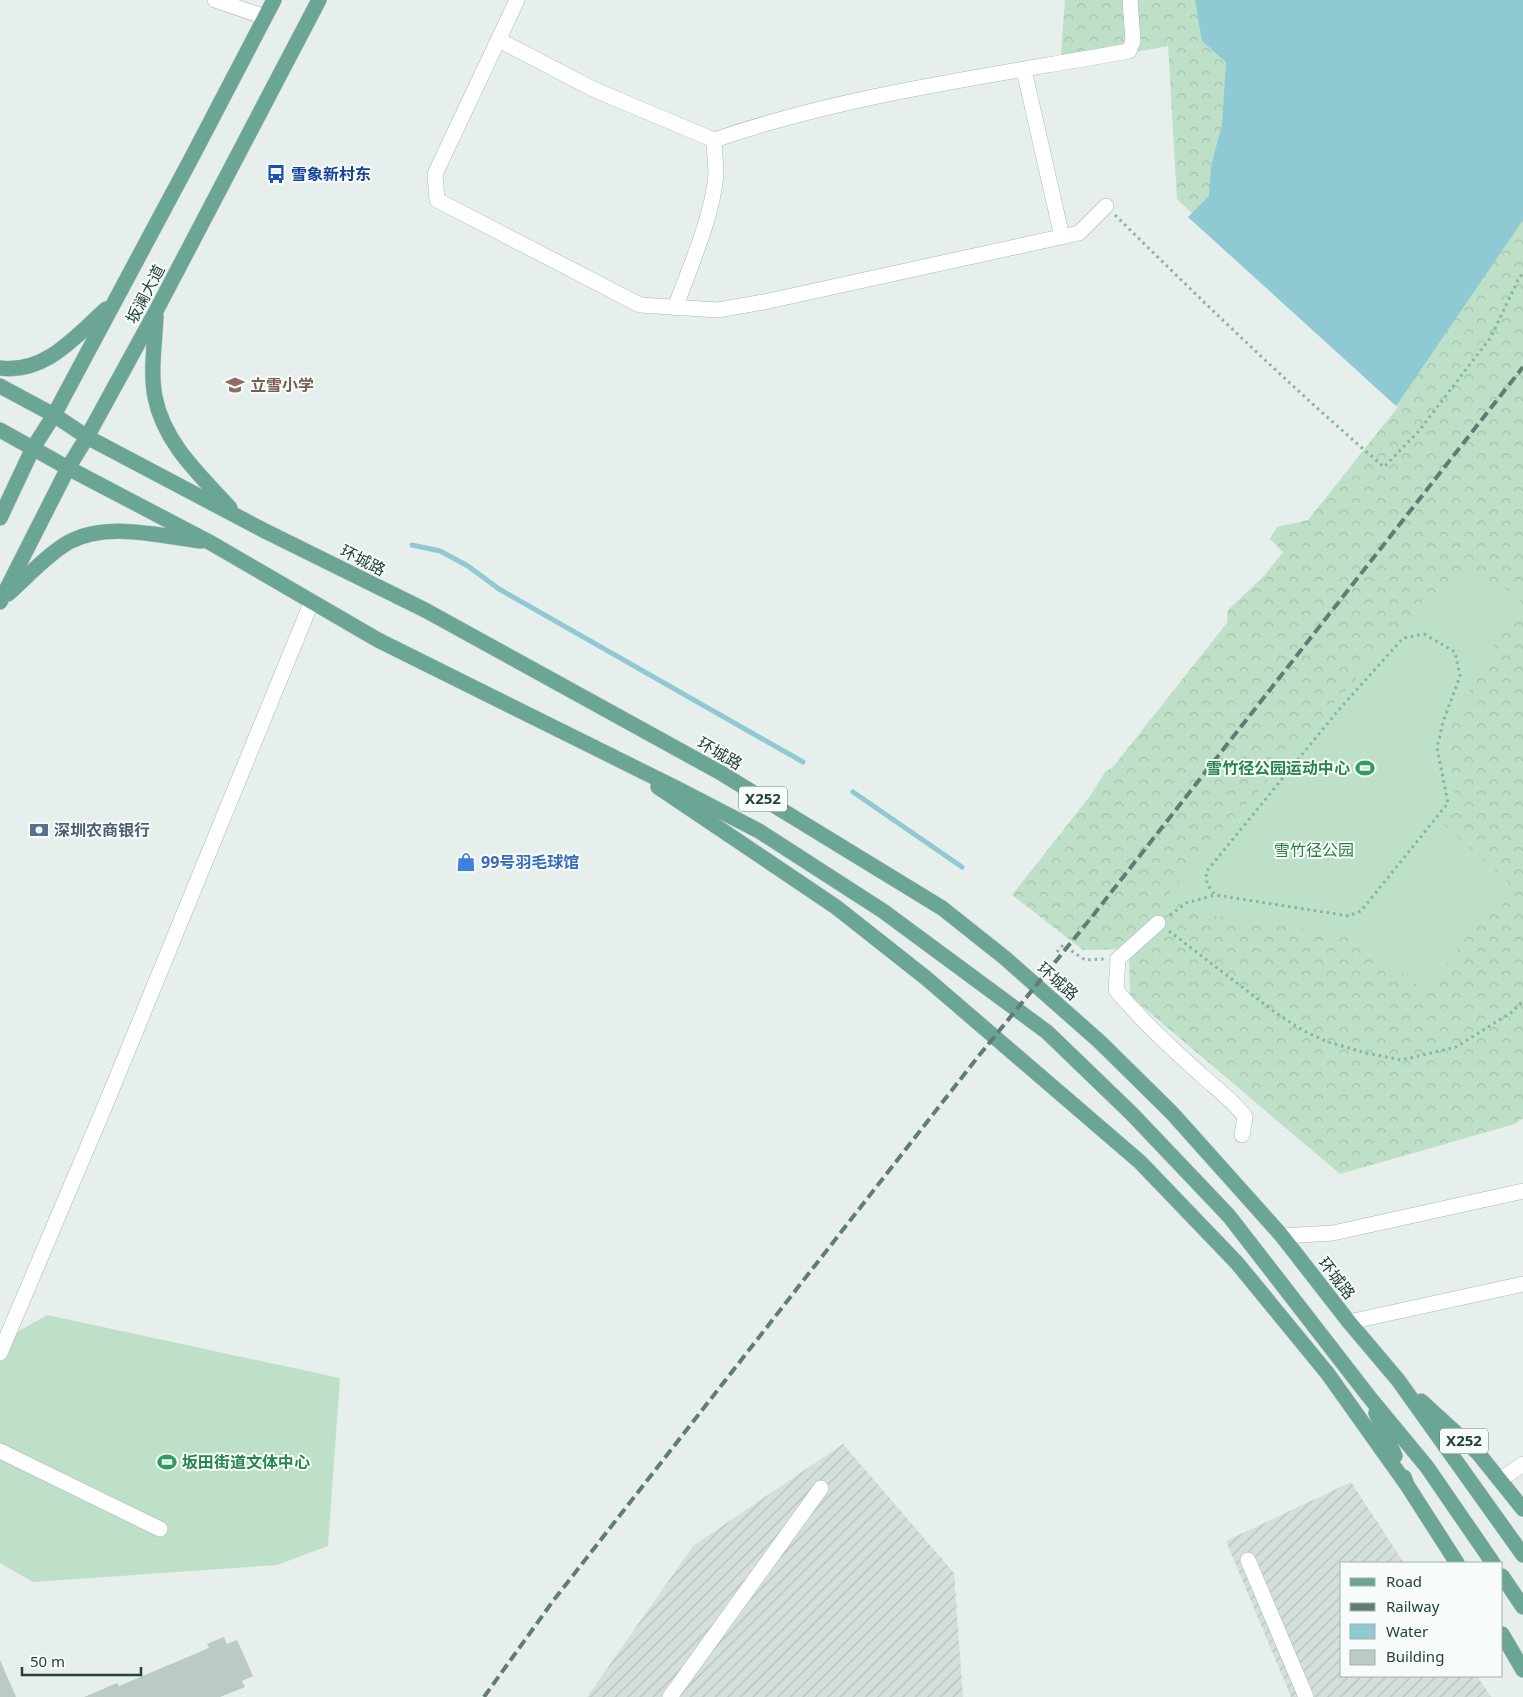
<svg xmlns="http://www.w3.org/2000/svg" width="1523" height="1697" viewBox="0 0 1523 1697" font-family="'Noto Sans','Noto Sans SC',sans-serif">
<defs>
<pattern id="industrial-furrows" width="10" height="10" patternUnits="userSpaceOnUse" patternTransform="scale(1.25)"><rect width="10" height="10" fill="#d4dfda"/><path d="M-1 1l2-2M0 10L10 0M9 11l2-2" fill="none" stroke="#b6c1bc"/></pattern>
<pattern id="forest-crowns" width="20" height="18" patternUnits="userSpaceOnUse" patternTransform="scale(1.25)"><rect width="20" height="18" fill="#bfe0c8"/><path d="M2 6a3 3 0 1 1 6 0M12 15a3 3 0 1 1 6 0" fill="none" stroke="#a4c1ad"/></pattern>
</defs>
<rect width="100%" height="100%" fill="#e6efeb"/>
<path fill="url(#industrial-furrows)" d="M843,1444L954,1573L963,1697H587L693,1546Z
M1351,1482L1404,1563H1342V1676H1477L1491,1697H1291L1226,1541Z"/>
<path fill="url(#forest-crowns)" d="M1065,0H1523V1118L1515,1124L1340,1174L1130,996L1129,949L1083,950L1012,895L1090,796L1105,772L1113,767L1227,623L1228,610L1265,575L1283,552L1270,539L1277,527L1308,520L1398,407L1177,199L1168,46L1060,66Z"/>
<path fill="#bfe0c8" d="M1475,574L1521,597L1447,732L1456,803L1441,822L1509,883L1426,990L1350,936L1192,912L1168,895L1426,598L1450,584Z
M47,1315L340,1378L328,1546L277,1565L33,1582L0,1563V1342Z"/>
<path fill="#8ec9d4" d="M1195,0H1523V220L1396,406L1188,217L1209,196L1211,166L1222,125L1226,62L1202,41Z"/>
<g fill="none" stroke-linecap="round" stroke-linejoin="round">
<path stroke="#8ec9d4" stroke-width="5" d="M412,545L440,551L468,566L499,589L803,762
M853,792L962,867"/>
</g>
<path fill="#bbcac4" d="M224,1637L227,1644L237,1640L253,1676L242,1681L245,1687L220,1697H84L117,1683L119,1686L209,1648L207,1644Z
M0,1660L16,1697H0Z"/>
<g fill="none" stroke-linecap="round" stroke-linejoin="round">
<g stroke="#a8b8b2" stroke-width="16">
<path id="minor" d="M215,0L265,17
M517,0L435,174L437,200L640,305L718,310L764,302L1079,233L1106,206
M499,40L593,89L714,140C848,94 990,76 1129,51L1133,41L1130,0
M1024,70L1062,237
M675,308C690,267 712,218 716,175C716,163 714,151 714,140
M1158,923L1118,959L1116,990C1141,1020 1169,1046 1198,1072C1214,1087 1232,1099 1245,1117L1242,1135
M1282,1236L1333,1233L1523,1191
M1349,1322L1523,1284
M0,1353L105,1106L312,601
M0,1451L160,1529
M1500,1480L1523,1464
M1248,1560L1306,1697
M670,1697L821,1488"/>
</g>
<g stroke="#c2cac8" stroke-width="16">
<path id="major" d="M156,316C155,342 150,371 155,397C164,443 199,474 230,508
M0,368C45,374 75,337 106,309
M0,386L54,415L87,437L263,530L425,610L721,773L942,908L1005,958L1100,1042L1172,1113L1282,1236L1349,1322L1398,1380L1523,1555
M0,430L68,468L211,543L378,640L678,789L759,831L883,911L1047,1032L1132,1114L1229,1216L1370,1398L1427,1467L1493,1563
M0,518L33,448L54,415L192,157L274,0
M8,594C26,578 49,553 69,542C107,521 160,536 201,541
M0,602L68,468L87,437L156,311L319,0
M658,787L836,907L926,978L1140,1162L1237,1263L1328,1374L1407,1485
M1421,1401L1478,1453L1523,1509
M1376,1413L1395,1456
M1404,1477L1407,1485L1457,1563
M1502,1576L1523,1607
M1502,1634L1523,1670"/>
</g>
<path stroke="#86b3a5" stroke-width="3" stroke-dasharray="2.5 4" stroke-linecap="butt" d="M1115,215C1203,302 1291,387 1384,467L1418,432L1491,337L1518,280L1523,273
M1424,634L1455,652L1460,676L1443,722L1437,748L1448,803L1361,911L1349,916L1215,895L1207,884L1206,872L1336,713L1403,638Z
M1170,915L1186,903L1215,895
M1169,931L1276,1013L1304,1031L1328,1042L1366,1053L1401,1060L1456,1047L1512,1012L1523,1001
M1057,952L1063,945L1085,960L1104,959"/>
<use href="#minor" stroke="#fff" stroke-width="15"/>
<use href="#major" stroke="#6aa596" stroke-width="15"/>
<path stroke="#5f7d75" stroke-width="4" stroke-dasharray="10 5" stroke-linecap="butt" d="M484,1697L553,1601L977,1058L1091,918L1523,367"/>
</g>
<defs>
<g id="bus-bare" transform="scale(1.5)"><path d="M-5-6H5V4H4V6H2V4H-2V6H-4V4H-5ZM-3.5-4V0h7V-4ZM-3.5 1.2v1.5H-2V1.2ZM2 1.2v1.5H3.5V1.2Z" fill="#1a4fb4" stroke="#f7fbf9" stroke-width="2.5" paint-order="stroke"/></g>
<g id="school-bare" transform="scale(1.5)"><path d="M0-5L7-2L0 1L-7-2ZM-4 1L0 2.5L4 1V4Q0 6-4 4Z" fill="#8d6e63" stroke="#f7fbf9" stroke-width="2.5" paint-order="stroke"/></g>
<g id="stadium-bare" transform="scale(1.5)"><path d="M0-5a6.5 5 0 1 0 0 10a6.5 5 0 1 0 0-10ZM-3.5-1.8h7v3.6h-7Z" fill="#2e9e5b" stroke="#f7fbf9" stroke-width="2.5" paint-order="stroke"/></g>
<g id="bank-bare" transform="scale(1.5)"><path d="M-6-4H6V4H-6ZM0-2.3a2.3 2.3 0 1 0 0 4.6a2.3 2.3 0 1 0 0-4.6Z" fill="#5c6f8a" stroke="#f7fbf9" stroke-width="2.5" paint-order="stroke"/></g>
<g id="shop-bare" transform="scale(1.5)"><path d="M-5-2.5h2.3a2.7 3.5 0 0 1 5.4 0H5L5.5 6h-11ZM-1.5-2.5h3a1.5 2.3 0 0 0-3 0Z" fill="#3f7fe0" stroke="#f7fbf9" stroke-width="2.5" paint-order="stroke"/></g>
</defs>
<g fill-rule="evenodd">
<use href="#bus-bare" x="276" y="174"/>
<use href="#school-bare" x="235" y="385"/>
<use href="#stadium-bare" x="1365" y="768"/>
<use href="#bank-bare" x="39" y="830"/>
<use href="#shop-bare" x="466" y="862"/>
<use href="#stadium-bare" x="167" y="1462"/>
</g>
<g text-anchor="middle" stroke-width="4" stroke-linejoin="round" paint-order="stroke">
<g fill="#f7fbf9" stroke="#637a73" stroke-width="1">
<rect x="739" y="786.5" width="48" height="25" rx="4"/>
<rect x="1440" y="1428.5" width="48" height="25" rx="4"/>
</g>
<g font-size="15" font-weight="bold" fill="#24423a">
<text x="763" y="804">X252</text>
<text x="1464" y="1446">X252</text>
</g>
<g font-size="16" font-weight="bold" fill="#164399" stroke="#f7fbf9" text-anchor="start">
<text x="291" y="180">雪象新村东</text>
</g>
<g font-size="16" fill="#24423a" stroke="#f7fbf9">
<text transform="translate(145 294) rotate(-62)" y="6">坂澜大道</text>
<text transform="translate(363 560) rotate(27)" y="6">环城路</text>
<text transform="translate(720 753) rotate(30)" y="6">环城路</text>
<text transform="translate(1058 981) rotate(41)" y="6">环城路</text>
<text transform="translate(1337 1278) rotate(52)" y="6">环城路</text>
</g>
<g font-size="16" font-weight="bold" fill="#785e54" stroke="#f7fbf9" text-anchor="start">
<text x="250" y="391">立雪小学</text>
</g>
<g font-size="16" font-weight="bold" fill="#27864d" stroke="#f7fbf9" text-anchor="end">
<text x="1350" y="774">雪竹径公园运动中心</text>
<text x="182" y="1468" text-anchor="start">坂田街道文体中心</text>
</g>
<g font-size="16" font-weight="bold" fill="#4e5e75" stroke="#f7fbf9" text-anchor="start">
<text x="54" y="836">深圳农商银行</text>
</g>
<g font-size="16" fill="#2d7a4b" stroke="#f7fbf9">
<text x="1314" y="856">雪竹径公园</text>
</g>
<g font-size="16" font-weight="bold" fill="#366cbe" stroke="#f7fbf9" text-anchor="start">
<text x="481" y="868">99号羽毛球馆</text>
</g>
</g>
<rect x="1340" y="1562" width="162" height="115" fill="#f7fbf9" stroke="#a3b1ad"/>
<rect x="1350" y="1578" width="25" height="8" fill="#6aa596" stroke="#a3b1ad"/>
<text x="1386" y="1587" font-size="15" fill="#24423a">Road</text>
<rect x="1350" y="1603" width="25" height="8" fill="#5f7d75" stroke="#a3b1ad"/>
<text x="1386" y="1612" font-size="15" fill="#24423a">Railway</text>
<rect x="1350" y="1624" width="25" height="15" fill="#8ec9d4" stroke="#a3b1ad"/>
<text x="1386" y="1637" font-size="15" fill="#24423a">Water</text>
<rect x="1350" y="1650" width="25" height="15" fill="#bbcac4" stroke="#a3b1ad"/>
<text x="1386" y="1662" font-size="15" fill="#24423a">Building</text>
<path d="M22 1667v8h119v-8" fill="none" stroke="#24423a" stroke-width="2.5"/>
<text x="30" y="1667" font-size="15" fill="#24423a" stroke="#f7fbf9" stroke-width="4" paint-order="stroke">50 m</text>
</svg>
